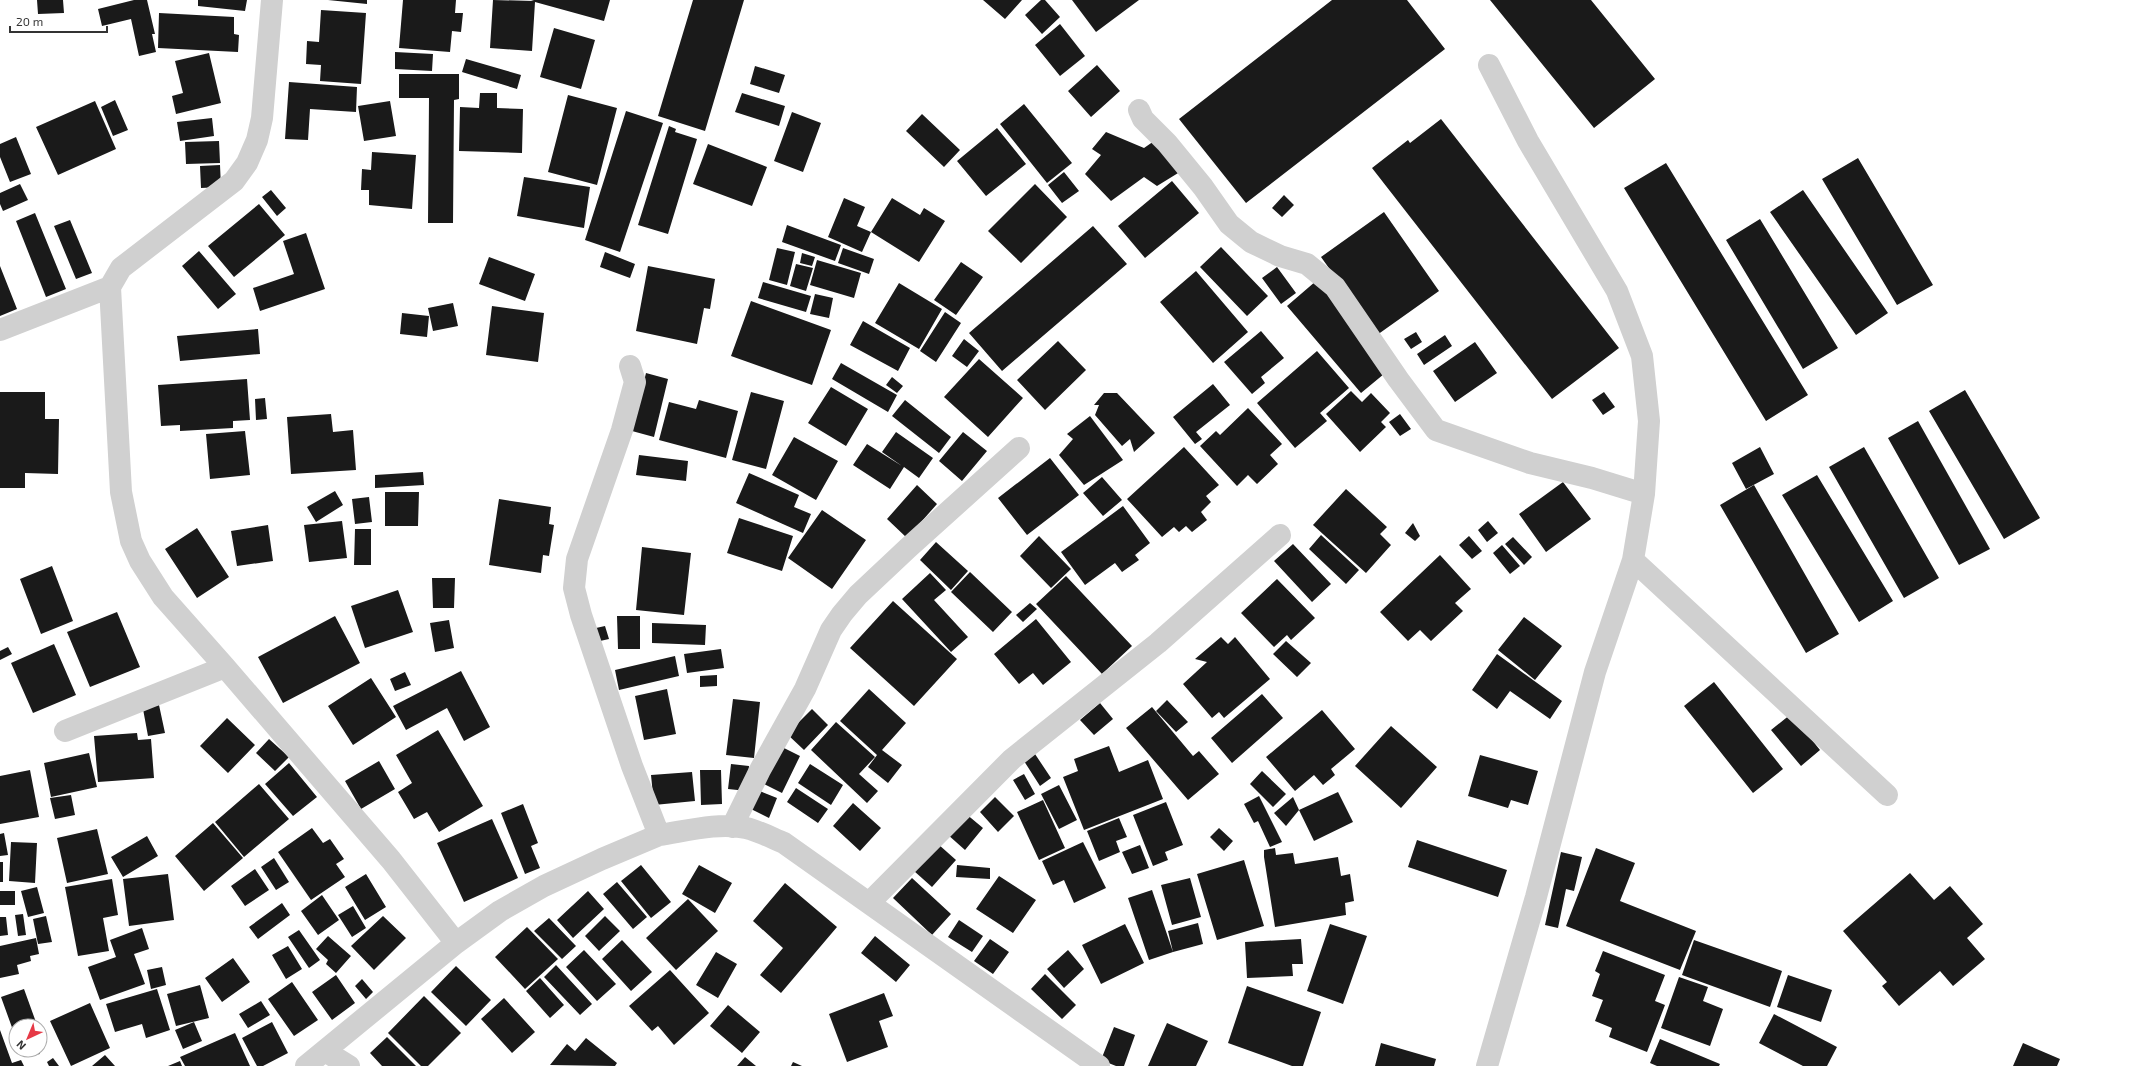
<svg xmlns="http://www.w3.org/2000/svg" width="2132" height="1066" viewBox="0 0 2132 1066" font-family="'Exo 2',sans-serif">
<rect width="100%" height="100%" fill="#fff"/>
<path fill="#1a1a1a" d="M37,0H63L64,13L38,14Z
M134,0H147L155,34H152L156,52L139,56L131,19L102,26L98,9Z
M198,0H247L245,11L198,6Z
M328,0H367V4Z
M403,0H456L455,13H463L461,32L452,31L450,52L399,48Z
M493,0L534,1L531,0H610L604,21L535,2L532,51L490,48Z
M693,0H744L705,131L658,116Z
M983,0H1022L1005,19Z
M1041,0H1045L1060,17L1042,34L1025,15Z
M1072,0H1139L1096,32Z
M1332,0H1407L1445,49L1246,203L1179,119Z
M1490,0H1591L1655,79L1594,128Z
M321,10L366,13L361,84L320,81L321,65L306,64L307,41L319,42Z
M159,13L234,17V34L239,35L238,52L158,48Z
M1060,24L1085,56L1060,76L1035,45Z
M554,28L595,40L581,89L540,77Z
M395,52L433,54L432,71L395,69Z
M209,53L221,103L176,114L172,96L183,93L175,61Z
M466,59L521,75L517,89L462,72Z
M1097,65L1120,91L1091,117L1068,91Z
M755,66L785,75L779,93L750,84Z
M399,74H459V99L454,100L453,223H428L429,98H399Z
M289,82L357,87L356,112L310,109L308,140L285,139Z
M480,93H497V108L523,109L522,153L459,151L460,107L479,108Z
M742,93L785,106L779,126L735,112Z
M568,95L617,108L597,185L548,172Z
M115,100L128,130L113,136L101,107Z
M95,101L116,149L58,175L36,127Z
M390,101L396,136L364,141L358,106Z
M1024,104L1072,163L1047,183L1000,124Z
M626,111L663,123L620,252L585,240Z
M792,112L821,123L803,172L774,161Z
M922,114L960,150L944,167L906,131Z
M212,118L214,136L180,141L177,122Z
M1441,119L1619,348L1552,399L1372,168L1408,140L1410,143Z
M669,126L676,129L675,132L697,139L668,234L638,225Z
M997,128L1026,164L986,196L957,161Z
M1106,132L1144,148L1157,139L1183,170L1157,186L1144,177L1111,201L1085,174L1101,155L1092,149Z
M16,137L31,174L10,182L0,157V144Z
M219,141L220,163L186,164L185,142Z
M708,144L767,167L752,206L693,184Z
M372,152L416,155L412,209L369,205V190H361L362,169L371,170Z
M1858,158L1933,285L1897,305L1822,179Z
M1666,163L1808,395L1766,421L1624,188Z
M220,165L221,187L201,188L200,166Z
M1064,172L1079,191L1062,203L1048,185Z
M524,177L590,187L584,228L517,216Z
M1172,181L1199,213L1145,258L1118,226Z
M20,184L28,200L3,211L0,204V193Z
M1035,184L1067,217L1021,263L988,231Z
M271,190L286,208L277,216L262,197Z
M1803,190L1888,313L1856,335L1770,212Z
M1284,195L1294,205L1282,217L1272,208Z
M844,198L865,207L857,226L871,232L892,198L920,215L924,208L945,221L919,262L871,232L862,252L828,237Z
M259,204L285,235L234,277L208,246Z
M1384,212L1439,291L1377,335L1321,257Z
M35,213L66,289L46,297L16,221Z
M1760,219L1838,348L1803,369L1726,240Z
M70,220L92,273L76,279L54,226Z
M787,225L841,245L835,261L782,242Z
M1093,226L1127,264L1002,371L969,333Z
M306,233L325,289L260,311L253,288L294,274L283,241Z
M1221,247L1268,296L1247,316L1200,267Z
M777,248L795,252L787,285L769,280Z
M843,248L874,259L869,274L838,263Z
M199,251L236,294L218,309L182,266Z
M605,252L635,264L630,278L600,267Z
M802,253L815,257L812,266L800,263Z
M489,257L535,274L525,301L479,284Z
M817,260L861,273L854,298L810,285Z
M961,262L983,277L956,315L934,300Z
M796,264L813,268L806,291L790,286Z
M0,266L17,309L0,316Z
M648,266L715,279L710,309L704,308L697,344L636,331Z
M1277,267L1296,293L1281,304L1262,278Z
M1196,271L1248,332L1213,363L1160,302Z
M1316,281L1390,369L1361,393L1287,306Z
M763,282L811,296L806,312L758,298Z
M899,283L942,309L919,349L875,323Z
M815,294L833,298L829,318L810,314Z
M751,301L831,330L812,385L731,356Z
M453,303L458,326L433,331L428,308Z
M492,306L544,313L538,362L486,355Z
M945,312L961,323L936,362L920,351Z
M402,313L429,316L427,337L400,334Z
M863,321L910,348L898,371L850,345Z
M258,329L260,354L180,361L177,336Z
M1261,331L1284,358L1261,377L1265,383L1252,394L1224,362Z
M1416,332L1422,342L1411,349L1404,339Z
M1445,335L1452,346L1424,365L1417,354Z
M964,339L979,351L967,367L952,356Z
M1058,341L1086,370L1045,410L1017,380Z
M1475,342L1497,373L1455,402L1433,371Z
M1317,351L1349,388L1320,413L1327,421L1295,448L1257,403Z
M979,359L1023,398L988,437L944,397Z
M841,363L897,395L888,412L832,379Z
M646,373L668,379L654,437L632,431Z
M892,377L903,386L897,393L886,385Z
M247,379L250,420L233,421V428L180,431V425L161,426L158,385Z
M1213,384L1230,405L1196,432L1202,439L1195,444L1173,417Z
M831,387L868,409L846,446L808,423Z
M1965,390L2040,518L2004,539L1929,411Z
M1351,391L1362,402L1371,393L1390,413L1381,422L1386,427L1360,452L1326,414Z
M0,392H45V419H59L58,474L25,473V488H0Z
M751,392L784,401L766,469L732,460Z
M1604,392L1615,407L1603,415L1592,400Z
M1104,393H1117L1155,433L1134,452L1130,439L1122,446L1095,415L1099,405H1094Z
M265,398L267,419L256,420L255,399Z
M699,400L738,411L726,458L659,440L669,402L696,409Z
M905,400L951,437L939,453L892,416Z
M1248,408L1282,444L1270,455L1278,464L1257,484L1248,475L1237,486L1200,446L1216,431L1220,435Z
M331,414L333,432L353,430L356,470L291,474L287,417Z
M1400,414L1411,429L1400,436L1389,422Z
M1090,416L1123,460L1084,485L1059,455L1073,439L1067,434Z
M1918,421L1990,549L1959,565L1888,438Z
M245,431L250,475L210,479L206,434Z
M896,432L933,458L919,478L904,467L890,489L853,465L867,444L902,466L882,452Z
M963,432L987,451L962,481L939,461Z
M794,437L838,461L816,500L772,475Z
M1184,447L1219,485L1206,496L1211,502L1201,512L1207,520L1192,532L1186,526L1179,532L1174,527L1162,537L1127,499Z
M1760,447L1774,474L1746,489L1732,463Z
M1864,447L1939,578L1904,598L1829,467Z
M639,455L688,461L686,481L636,475Z
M1050,458L1079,495L1027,535L998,498Z
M423,472L424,485L375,488V475Z
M749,473L799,495L794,507L811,514L803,533L736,503Z
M1817,475L1893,601L1859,622L1782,495Z
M1102,477L1122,500L1103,516L1083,493Z
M1563,482L1591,519L1546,552L1519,514Z
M917,485L937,504L907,538L887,519Z
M1754,485L1839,634L1806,653L1720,505Z
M1346,489L1387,527L1380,534L1391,545L1366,573L1313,525Z
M335,491L343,505L316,522L307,507Z
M385,492H419L418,526H385Z
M369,497L372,522L355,524L352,499Z
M499,499L551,507L549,524L554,525L549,556L543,555L541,573L489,565Z
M1123,506L1150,543L1135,555L1139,560L1122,572L1115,563L1085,585L1061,552Z
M822,510L866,540L832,589L788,558Z
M739,518L793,536L782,571L727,553Z
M342,521L347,558L309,562L304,525Z
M1488,521L1498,533L1487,542L1478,530Z
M1413,523L1420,536L1415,541L1405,533Z
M268,525L273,561L237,566L231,531Z
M197,528L229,577L197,598L165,549Z
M355,529H371V565H354Z
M1321,535L1359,570L1346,584L1309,549Z
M1039,536L1071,569L1051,588L1020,556Z
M1469,536L1482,551L1472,559L1459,545Z
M1513,537L1532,557L1524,565L1505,544Z
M936,542L968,571L951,590L920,560Z
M1293,544L1331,584L1312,602L1274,561Z
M1502,545L1520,566L1510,574L1493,553Z
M642,547L691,553L684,615L636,610Z
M1440,555L1471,589L1455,603L1463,611L1431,641L1420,630L1408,641L1380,612Z
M52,566L73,621L41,634L20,579Z
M970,572L1012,612L993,632L951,592Z
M930,573L946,590L934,600L968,637L951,652L902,599Z
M1066,576L1132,646L1102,674L1036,604Z
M432,578H455L454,608H433Z
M1277,579L1315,618L1291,640L1287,635L1274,647L1241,613Z
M398,590L413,632L365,648L351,606Z
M893,601L957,659L914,706L850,648Z
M1030,603L1037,609L1023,622L1016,615Z
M117,612L140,667L90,687L67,632Z
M335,616L360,663L283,703L258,657Z
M617,616H640V649H618Z
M1524,617L1562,646L1535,680L1498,650Z
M1036,619L1071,662L1043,685L1033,673L1019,684L994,654Z
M449,620L454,648L435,652L430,623Z
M652,623L706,625L705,645L652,643Z
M605,626L609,639L600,641L596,628Z
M1221,637L1228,644L1235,637L1270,679L1224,718L1219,712L1212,718L1183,684L1207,662L1195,659Z
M1286,641L1311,663L1297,677L1273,654Z
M54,644L76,695L33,713L11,663Z
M8,647L12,654L0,660V651Z
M721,649L724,668L687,673L684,654Z
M1497,654L1562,701L1550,719L1510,691L1497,709L1472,690Z
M675,656L679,676L619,690L615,670Z
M461,671L490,727L464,741L447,708L406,730L393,706Z
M405,672L411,685L395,691L390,679Z
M717,675V686L700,687V676Z
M371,678L396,717L353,745L328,706Z
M1714,682L1783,769L1753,793L1684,706Z
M667,689L676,734L644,740L635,696Z
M869,689L906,723L882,750L902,765L888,783L868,767L877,755L840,721Z
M1262,694L1283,718L1232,763L1211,738Z
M733,699L760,702L754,758L726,755Z
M1167,700L1188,722L1176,732L1156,711Z
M1100,703L1113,719L1094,735L1080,720Z
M159,705L165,733L148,736L143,709Z
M1152,707L1193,756L1199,751L1219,774L1188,800L1126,728Z
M812,709L828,725L804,750L787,734Z
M1322,710L1355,749L1331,769L1335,775L1323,785L1314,775L1295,791L1266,757Z
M1791,714L1820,750L1801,766L1771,730Z
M227,718L255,745L228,773L200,746Z
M836,722L875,757L859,774L878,791L867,803L811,750Z
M1391,726L1437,767L1401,808L1355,766Z
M438,730L483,806L439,832L427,812L414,819L398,792L412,783L396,755Z
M137,733L138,740L151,739L154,778L98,782L94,736Z
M269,739L289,757L275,771L256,753Z
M778,745L800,756L782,793L760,782Z
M1109,746L1119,772L1148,760L1163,799L1084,830L1063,777L1078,771L1074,759Z
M89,753L97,787L51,797L44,763Z
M1035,754L1051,778L1040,786L1024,761Z
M1480,755L1538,771L1528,805L1511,800L1508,808L1468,796Z
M379,761L395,789L361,809L345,781Z
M289,763L317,797L293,816L265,784Z
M731,764L749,766L747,791L728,789Z
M810,764L843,785L831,805L798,783Z
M30,770L39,817L0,824V776Z
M700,770H721L722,804L701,805Z
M1262,771L1286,794L1273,807L1250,784Z
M692,772L695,801L654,805L651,775Z
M1024,774L1035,794L1025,800L1013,780Z
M259,784L289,819L244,857L215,822Z
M1059,785L1077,820L1059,829L1041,794Z
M796,788L828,809L818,823L787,802Z
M757,790L777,798L769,818L749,808Z
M1338,792L1353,822L1314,841L1299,810L1286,826L1274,813L1293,797L1299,810Z
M71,795L75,815L55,819L50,798Z
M1259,796L1282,842L1270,847L1258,821L1254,823L1244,804Z
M995,797L1014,816L998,832L980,812Z
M1043,800L1065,848L1039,860L1017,812Z
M1166,802L1183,845L1165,852L1168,860L1153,866L1133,815Z
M853,803L881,828L860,851L833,826Z
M523,804L538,843L531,846L540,868L525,874L501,813Z
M965,813L983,828L965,850L947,834Z
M1119,818L1127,837L1116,841L1120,852L1099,861L1087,831Z
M492,819L518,878L464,902L437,843Z
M213,823L243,858L204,891L175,856Z
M312,828L323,843L330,839L344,859L336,864L345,877L311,900L278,852Z
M1219,828L1233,841L1224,851L1210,837Z
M97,829L108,874L67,883L57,838Z
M4,833L8,855L0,856V834Z
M147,836L158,856L123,877L111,857Z
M1417,840L1507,870L1498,897L1408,867Z
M11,842L37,843L35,883L9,881Z
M1083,842L1106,888L1074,903L1064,880L1053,885L1042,861Z
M938,844L956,860L932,887L914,871Z
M1140,845L1149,868L1132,874L1122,852Z
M1275,848L1276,855L1293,853L1295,864L1338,857L1341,876L1350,874L1354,901L1345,903L1346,915L1275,927L1264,857V850Z
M1596,848L1635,863L1620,901L1696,931L1680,970L1566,926Z
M1561,852L1582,857L1574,891L1566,889L1558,928L1545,925Z
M274,858L289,882L276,890L261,867Z
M1244,860L1264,926L1217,940L1197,874Z
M0,862H3V882H0Z
M641,865L671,902L651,918L621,881Z
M699,865L732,883L715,913L682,894Z
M957,865L990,868V879L956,877Z
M255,869L269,890L245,906L231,886Z
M1910,873L1934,900L1950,886L1983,924L1967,938L1985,959L1953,986L1940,971L1899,1006L1882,986L1887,982L1843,931Z
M168,874L174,920L129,926L123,879Z
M366,874L386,907L365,920L345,887Z
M999,876L1036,900L1013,933L976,909Z
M912,878L951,914L932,935L893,898Z
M1190,878L1201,917L1172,925L1161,885Z
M112,879L118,915L103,918L109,951L78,956L65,887Z
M617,882L647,917L633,929L603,894Z
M785,883L837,927L781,993L760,975L783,948L753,921Z
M37,887L44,913L28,917L21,891Z
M1152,890L1173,952L1149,960L1128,898Z
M0,891H15V905H0Z
M588,891L604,909L573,938L557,920Z
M322,895L339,920L318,935L301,911Z
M688,899L718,931L676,970L646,938Z
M282,903L290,915L258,939L249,927Z
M353,906L366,928L352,937L338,915Z
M23,914L26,935L18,936L15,915Z
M46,916L52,942L38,944L33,919Z
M383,916L406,938L374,970L351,946Z
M605,916L620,931L599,951L585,936Z
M0,917H6L8,935L0,936Z
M549,918L576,946L562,959L534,931Z
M959,920L983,936L972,952L948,937Z
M1198,923L1203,944L1173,952L1168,931Z
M1125,924L1144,963L1101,984L1082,945Z
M1330,924L1367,936L1343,1004L1307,991Z
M527,927L558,959L525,989L495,957Z
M142,928L149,949L134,954L145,984L100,1000L88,967L116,957L110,940Z
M299,930L320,960L309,968L288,937Z
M328,936L351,956L336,973L326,964L328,960L316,949Z
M875,936L910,965L896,982L861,953Z
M36,938L39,954L30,956L31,961L17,965L19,974L0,978V946Z
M990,939L1009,952L993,974L974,961Z
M1301,939L1303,964H1292L1293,976L1247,978L1245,942Z
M622,940L652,972L631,991L602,959Z
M1694,940L1782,971L1770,1007L1682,975Z
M288,946L302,969L286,979L272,955Z
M584,950L616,984L597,1001L566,967Z
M1068,950L1084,969L1064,988L1047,969Z
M1603,951L1665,975L1655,1001L1665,1005L1647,1052L1609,1037L1612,1028L1595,1021L1603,1000L1592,996L1600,974L1595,971Z
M716,952L737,964L718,998L696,985Z
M233,958L250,982L222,1002L205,978Z
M556,965L592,1004L580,1015L544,977Z
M456,966L491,1000L466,1026L431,992Z
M162,967L166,985L151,989L147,970Z
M670,970L709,1013L674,1045L658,1026L652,1031L629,1006Z
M1045,974L1076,1005L1062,1019L1031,989Z
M336,975L355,1003L332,1020L312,992Z
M1788,975L1832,990L1821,1022L1777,1007Z
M1679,977L1708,987L1703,1001L1723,1009L1710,1046L1661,1028Z
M540,978L564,1005L550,1018L526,991Z
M362,979L373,992L366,999L355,986Z
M292,982L318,1020L294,1036L268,999Z
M200,985L209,1018L176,1026L167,994Z
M1247,986L1321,1012L1303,1066H1292L1228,1043Z
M24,989L37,1025L16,1026V1032L14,1033L1,997Z
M157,989L170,1030L146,1038L142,1024L115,1032L106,1004Z
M884,993L893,1016L879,1021L888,1047L847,1062L829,1014Z
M424,996L461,1033L428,1066H421L388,1033Z
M504,998L535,1032L512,1053L481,1019Z
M261,1001L270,1015L248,1028L239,1014Z
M90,1003L110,1048L71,1066L50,1021Z
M728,1005L760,1032L742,1053L710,1026Z
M1774,1014L1837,1047L1827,1066H1803L1759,1043Z
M194,1022L202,1041L183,1049L175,1030Z
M272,1022L288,1053L263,1066H257L242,1038Z
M1167,1023L1208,1041L1196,1066H1148Z
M1114,1027L1135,1035L1124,1066H1116L1101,1060Z
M0,1030L12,1063L21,1060L24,1066H0Z
M235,1033L250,1066H185L180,1057Z
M387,1037L416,1066H382L370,1053Z
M586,1038L617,1063L615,1066L550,1065L567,1044L575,1051Z
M1660,1039L1720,1064L1719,1066H1657L1650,1063Z
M1381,1043L1436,1059L1434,1066H1375Z
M2023,1043L2060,1059L2057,1066H2013Z
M25,1050H39L40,1054L27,1056Z
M105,1055L115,1066H92Z
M745,1057L756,1066H737Z
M53,1058L59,1066H49L47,1062Z
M180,1061L182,1066H168Z
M793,1062L802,1066H791Z"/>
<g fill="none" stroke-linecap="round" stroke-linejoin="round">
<path stroke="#d0d0d0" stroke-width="22" d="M272,0L262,118L257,140L247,163L234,181L121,268L110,287L121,492L131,541L140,561L163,597L225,667L391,860L456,943
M1139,110L1143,119L1167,143L1203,187L1229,224L1251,242L1280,256L1307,264L1335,287L1398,379L1436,430L1530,463L1592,478L1644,494
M0,330L110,287
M630,366L635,382L622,430L577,559L574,588L581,615L632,766L659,835C686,831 719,822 746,828C759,831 772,838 784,843L1099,1066
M1633,560L1887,795
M65,731L225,667
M732,827L760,770L805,689L831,630L842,614L858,595L908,548L1019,448
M869,903L1012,759L1158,643L1280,535
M325,1051L349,1066
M306,1066L456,943L500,911L544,886L602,859L659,835
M1487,1066L1536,897L1595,672L1633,560L1644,494L1649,421L1642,356L1617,291L1528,141L1489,65"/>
</g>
<g transform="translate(28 1038) rotate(224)"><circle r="19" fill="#ffffff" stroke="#adadad"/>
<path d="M0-3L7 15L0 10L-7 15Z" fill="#e63946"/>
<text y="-6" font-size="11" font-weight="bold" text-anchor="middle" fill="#333333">N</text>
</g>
<path d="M10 26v6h97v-6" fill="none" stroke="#333333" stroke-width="2"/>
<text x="16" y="26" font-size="12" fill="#333333" stroke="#ffffff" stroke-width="3" paint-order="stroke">20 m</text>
</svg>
